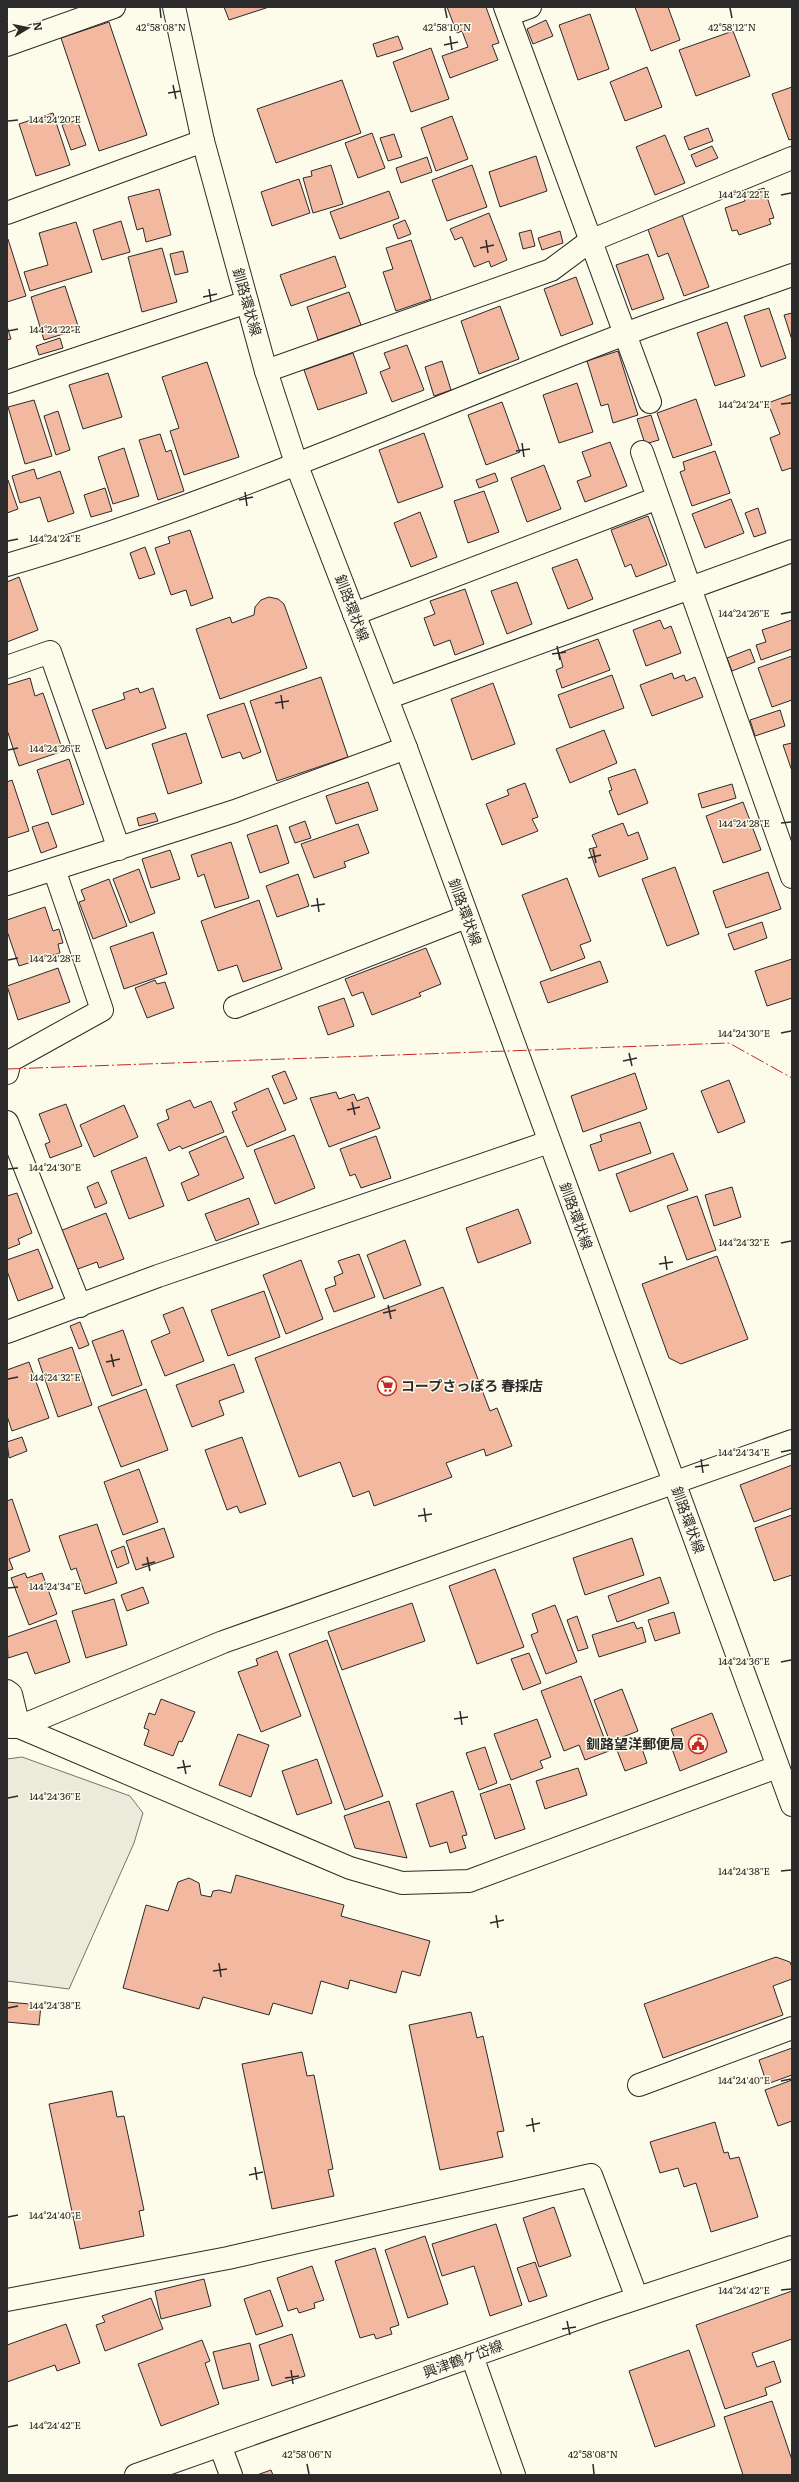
<svg xmlns="http://www.w3.org/2000/svg" width="799" height="2482" viewBox="0 0 799 2482" font-family="Literata,'Noto Sans JP',serif">
<rect width="100%" height="100%" fill="#fdfbea"/>
<path fill="#ecebdb" stroke="#74746e" d="M22,1757L130,1796L143,1813L134,1843L69,1989L7,1981V1759Z"/>
<path fill="#f2b8a0" stroke="#2b2b2b" d="M224,7H269L229,20Z
M447,7H486L499,43L492,45L498,60L450,78L442,56L468,47L462,31L457,33Z
M635,7H668L680,40L651,51Z
M590,14L609,69L578,80L559,25Z
M546,20L553,36L533,44L527,29Z
M109,22L147,135L99,151L61,38Z
M733,31L750,76L696,96L679,50Z
M398,36L403,49L377,57L373,44Z
M431,48L449,99L411,112L393,62Z
M647,67L662,107L625,121L610,82Z
M342,80L361,133L276,163L257,109Z
M792,87V139L789,140L772,94Z
M53,113L70,165L36,176L19,124Z
M452,116L468,159L436,171L421,128Z
M77,120L86,145L71,150L62,125Z
M708,128L713,141L689,150L684,137Z
M372,133L385,168L358,178L345,143Z
M394,134L402,157L388,161L380,138Z
M665,135L685,183L655,195L636,147Z
M712,146L718,158L696,167L691,155Z
M536,156L547,191L500,207L489,172Z
M427,157L432,172L401,183L396,168Z
M331,165L343,204L313,213L303,178L312,176L311,171Z
M472,165L487,207L447,221L432,180Z
M299,179L310,213L272,226L261,192Z
M764,188L774,218L769,219L771,224L739,235L737,230L732,231L725,208L745,201L743,195Z
M159,189L171,235L146,242L143,228L137,230L128,197Z
M389,191L399,218L340,239L330,212Z
M681,212L709,287L684,296L668,253L658,257L646,224Z
M489,213L507,260L491,267L489,261L474,267L462,237L455,240L450,229Z
M405,220L411,234L398,239L393,225Z
M121,221L130,252L102,260L93,230Z
M76,222L92,272L30,291L24,272L48,265L39,233Z
M531,230L535,246L523,249L519,233Z
M560,231L563,243L542,250L538,238Z
M8,239L26,296L7,302V240Z
M411,240L431,299L396,311L383,272L393,269L386,248Z
M162,248L177,302L142,312L128,257Z
M183,251L188,272L175,275L170,254Z
M648,254L664,299L632,310L616,265Z
M335,256L346,287L291,306L280,275Z
M576,277L593,324L561,336L544,289Z
M65,286L79,329L44,340L31,297Z
M349,292L361,325L318,340L307,307Z
M500,306L519,359L479,374L461,321Z
M769,308L786,358L761,367L744,316Z
M792,313V340L784,315Z
M727,322L745,376L715,386L697,333Z
M7,326L11,339L7,340Z
M60,338L63,348L39,355L36,346Z
M407,345L424,390L392,402L380,372L390,368L384,353Z
M618,351L638,415L613,423L608,404L601,406L587,361Z
M353,353L367,393L318,410L304,370Z
M442,361L451,390L434,396L425,367Z
M207,362L239,457L184,475L170,431L179,428L162,377Z
M108,373L122,417L83,429L69,385Z
M577,383L593,432L559,443L543,395Z
M792,394V471L791,468L782,471L770,438L780,434L768,403Z
M696,399L712,445L673,458L657,413Z
M34,400L52,456L25,464L8,407Z
M502,402L520,452L486,465L468,415Z
M58,411L70,450L56,455L44,416Z
M651,415L659,440L645,444L637,419Z
M424,433L443,487L398,503L379,450Z
M160,434L166,452L171,450L184,491L158,500L139,440Z
M610,442L627,486L585,502L577,481L591,476L582,452Z
M124,448L139,496L113,504L98,457Z
M715,451L730,493L692,506L680,472L685,470L683,462Z
M544,465L561,509L527,522L511,478Z
M34,469L37,479L60,471L74,513L48,522L40,497L20,503L12,476Z
M495,473L498,481L479,488L476,480Z
M8,480L18,509L7,513V481Z
M105,488L112,511L91,517L84,495Z
M484,491L499,532L468,543L454,501Z
M731,499L744,533L705,548L692,514Z
M758,508L766,533L754,537L745,513Z
M420,512L437,557L411,567L394,523Z
M648,516L667,565L636,577L631,564L625,567L611,530Z
M190,530L213,598L191,606L186,590L171,595L155,548L170,543L168,537Z
M145,547L155,574L139,579L130,553Z
M577,559L593,599L568,609L552,568Z
M19,577L38,630L7,642V582Z
M517,582L532,624L507,634L491,591Z
M465,589L484,644L455,655L450,640L434,646L424,618L435,614L430,601Z
M269,597L278,599L284,604L307,668L220,699L196,629L230,617L232,623L254,615L255,607L261,600Z
M660,620L664,629L671,626L681,653L646,666L633,630Z
M792,620V649L761,660L756,645L766,642L762,630Z
M598,639L610,670L562,688L556,670L563,667L559,653Z
M750,649L755,662L732,671L727,658Z
M792,656V700L772,707L758,668Z
M672,673L674,679L684,675L686,681L695,677L703,697L652,716L640,685Z
M612,675L624,708L570,728L558,695Z
M321,677L348,757L277,781L250,701Z
M30,678L35,696L43,693L63,751L19,766L7,730V685Z
M493,683L515,744L472,760L451,699Z
M138,688L140,693L153,688L166,728L106,749L92,710L125,699L123,693Z
M244,703L261,752L243,759L240,752L222,758L207,715Z
M780,710L785,726L755,736L750,720Z
M604,730L617,763L570,783L556,749Z
M186,733L202,783L168,794L152,744Z
M792,743V771L783,745Z
M69,759L84,804L52,815L37,770Z
M635,769L648,803L618,815L609,791L612,790L608,778Z
M12,780L29,831L7,838V782Z
M368,782L378,810L336,824L326,796Z
M525,783L538,817L532,819L538,831L502,845L486,804L509,795L507,790Z
M732,784L736,798L702,808L698,794Z
M743,802L761,850L723,863L706,816Z
M155,813L158,821L139,826L137,818Z
M305,821L311,838L295,843L289,827Z
M48,822L57,847L41,853L32,827Z
M623,823L628,836L638,832L648,859L599,877L589,849L597,847L592,835Z
M358,824L369,853L344,862L346,867L314,878L301,844Z
M277,825L289,863L260,873L247,835Z
M231,842L249,898L215,908L204,874L198,877L191,855Z
M170,850L180,879L151,888L142,859Z
M675,867L699,934L667,946L642,879Z
M139,869L155,913L130,923L113,879Z
M768,872L781,909L726,928L713,891Z
M298,874L309,906L277,917L266,886Z
M567,878L591,941L580,945L585,958L551,971L522,895Z
M109,879L127,926L93,939L79,902L85,900L81,890Z
M259,900L282,969L243,982L237,965L218,971L201,921Z
M45,907L53,931L59,929L63,943L58,944L60,953L19,966L7,931V920Z
M762,922L767,938L734,950L728,934Z
M153,932L167,974L124,989L110,947Z
M426,948L441,984L419,993L421,996L372,1015L363,992L352,996L345,979Z
M792,959V998L767,1006L755,971Z
M600,961L608,982L548,1003L540,982Z
M58,968L70,1002L18,1020L7,986Z
M155,980L157,984L165,982L174,1008L147,1018L135,988Z
M344,998L354,1026L328,1035L318,1007Z
M285,1071L297,1099L284,1104L272,1076Z
M635,1073L647,1109L583,1132L571,1096Z
M729,1080L745,1122L718,1133L701,1091Z
M268,1088L286,1130L247,1147L232,1112L237,1110L234,1103Z
M336,1092L339,1099L354,1094L357,1101L368,1097L380,1128L329,1147L310,1098Z
M190,1100L194,1108L211,1101L224,1132L182,1149L180,1146L169,1151L157,1124L169,1119L166,1110Z
M66,1104L82,1146L50,1158L45,1144L50,1142L39,1114Z
M124,1105L138,1137L94,1157L80,1125Z
M640,1122L651,1153L599,1171L590,1145L602,1141L600,1135Z
M294,1135L315,1188L275,1204L254,1150Z
M226,1136L244,1178L188,1201L181,1183L199,1175L189,1152Z
M376,1136L391,1178L361,1188L355,1174L350,1176L340,1149Z
M673,1153L688,1190L630,1212L616,1174Z
M146,1157L164,1206L129,1219L111,1171Z
M98,1182L107,1203L95,1208L87,1187Z
M732,1187L741,1217L714,1226L705,1195Z
M17,1193L32,1233L18,1239L20,1244L7,1249V1196Z
M697,1196L716,1250L687,1260L667,1206Z
M249,1198L259,1224L216,1241L205,1214Z
M518,1209L531,1243L478,1263L466,1228Z
M106,1213L124,1259L99,1268L97,1262L75,1270L60,1231Z
M405,1240L421,1285L384,1299L367,1255Z
M38,1249L53,1288L18,1301L7,1271V1260Z
M359,1254L375,1297L334,1312L325,1289L336,1285L334,1277L343,1273L338,1261Z
M717,1256L748,1339L681,1364L669,1358L642,1284Z
M301,1260L323,1319L286,1334L263,1275Z
M443,1287L490,1411L497,1408L512,1446L486,1456L484,1449L446,1463L452,1477L374,1506L369,1491L353,1497L340,1462L299,1477L255,1358Z
M264,1291L280,1337L228,1356L211,1310Z
M183,1307L204,1361L165,1376L151,1341L170,1333L163,1315Z
M80,1322L89,1345L79,1349L70,1326Z
M123,1330L142,1385L112,1396L92,1341Z
M72,1347L92,1405L58,1417L38,1359Z
M29,1362L49,1418L12,1431L7,1416V1370Z
M234,1364L244,1392L219,1401L224,1415L192,1427L176,1385Z
M146,1389L168,1450L121,1467L98,1407Z
M22,1437L27,1451L9,1458L7,1442Z
M242,1437L266,1504L240,1513L237,1506L227,1510L205,1450Z
M792,1465V1508L754,1522L740,1485Z
M139,1469L158,1522L123,1535L104,1482Z
M12,1499L30,1551L9,1559L13,1569L7,1571V1501Z
M792,1515V1575L774,1581L755,1528Z
M97,1524L117,1583L85,1594L76,1568L71,1570L59,1536Z
M164,1528L174,1557L136,1570L126,1541Z
M632,1538L644,1575L585,1595L573,1558Z
M124,1546L129,1563L117,1568L111,1551Z
M495,1569L524,1647L477,1664L449,1586Z
M25,1573L27,1578L42,1573L57,1614L29,1625L11,1578Z
M660,1577L669,1603L617,1622L608,1596Z
M143,1587L149,1603L127,1611L121,1595Z
M114,1599L127,1645L86,1658L72,1611Z
M412,1603L425,1641L342,1670L328,1632Z
M555,1605L577,1662L546,1674L531,1635L538,1632L532,1614Z
M674,1612L680,1633L655,1641L648,1620Z
M577,1616L588,1648L578,1651L567,1620Z
M56,1620L70,1662L35,1674L27,1652L8,1658L7,1637Z
M634,1622L637,1629L642,1627L646,1642L599,1657L592,1635Z
M327,1640L383,1796L345,1810L289,1654Z
M277,1651L301,1716L261,1732L238,1672L258,1665L256,1659Z
M529,1653L541,1683L523,1690L511,1659Z
M581,1676L609,1751L585,1760L579,1745L564,1751L541,1691Z
M622,1689L638,1731L610,1742L594,1700Z
M161,1699L195,1712L182,1742L179,1741L173,1756L144,1745L149,1730L144,1728L149,1713L155,1715Z
M712,1713L727,1752L680,1771L672,1749L678,1747L671,1729Z
M537,1719L551,1757L540,1761L543,1768L511,1780L494,1734Z
M238,1734L269,1745L251,1797L219,1785Z
M638,1737L647,1763L625,1771L615,1745Z
M485,1747L497,1783L479,1790L466,1753Z
M317,1759L332,1803L297,1815L282,1771Z
M578,1768L587,1795L545,1809L536,1781Z
M510,1784L525,1829L495,1839L480,1794Z
M453,1791L467,1835L462,1836L466,1848L450,1853L447,1842L430,1847L416,1804Z
M389,1801L407,1858L355,1848L344,1816Z
M236,1875L344,1905L341,1916L430,1941L420,1976L402,1971L396,1993L350,1980L348,1989L321,1981L312,2014L273,2003L269,2015L203,1997L199,2009L123,1988L146,1905L168,1911L178,1882L189,1878L199,1883L201,1895L211,1897L213,1891L219,1890L231,1893Z
M776,1957L790,1962L792,1967V1979L773,1986L783,2015L663,2058L644,2004Z
M7,2002L41,2005L39,2025L7,2022Z
M471,2012L477,2038L483,2036L504,2131L497,2132L503,2157L440,2170L409,2025Z
M792,2048V2075L767,2084L759,2060Z
M302,2052L307,2076L314,2075L333,2169L328,2170L334,2196L272,2209L242,2064Z
M792,2080V2121L778,2126L765,2090Z
M112,2091L117,2117L124,2116L144,2210L139,2211L144,2236L80,2249L49,2104Z
M715,2122L724,2153L728,2152L730,2159L739,2157L758,2217L711,2232L696,2183L684,2187L678,2168L660,2173L650,2142Z
M554,2207L571,2256L539,2267L523,2218Z
M496,2224L522,2305L490,2316L474,2266L442,2276L432,2244Z
M425,2236L448,2304L408,2318L385,2250Z
M375,2248L399,2325L390,2328L392,2334L376,2339L374,2334L360,2338L335,2261Z
M535,2262L547,2296L529,2302L517,2268Z
M312,2266L324,2300L314,2303L315,2308L299,2313L297,2308L288,2311L277,2278Z
M204,2279L211,2306L161,2319L155,2291Z
M270,2290L283,2326L256,2335L244,2299Z
M792,2291V2339L752,2353L757,2367L774,2361L781,2382L765,2388L767,2395L725,2409L696,2325Z
M151,2298L163,2329L105,2351L96,2325L105,2322L102,2316Z
M66,2324L80,2363L57,2371L55,2365L7,2382V2345Z
M292,2334L305,2376L272,2386L259,2345Z
M202,2340L210,2361L205,2363L219,2404L161,2426L138,2364Z
M250,2343L259,2380L223,2389L213,2352Z
M689,2350L715,2426L655,2447L629,2371Z
M772,2401L792,2460V2475H743L724,2417Z
M271,2470L273,2475H257Z"/>
<g fill="none" stroke-linecap="round" stroke-linejoin="round">
<g stroke="#2b2b2b" stroke-width="24">
<path id="minor" d="M505,7L650,402
M508,15L530,7
M7,45L114,7
M7,213L203,141
M266,371L551,270L590,241L792,158
M7,382L247,302
M642,452L792,877
M7,565C219,503 420,412 625,334C680,313 737,295 792,275
M354,614L658,498
M7,667L50,652L119,849
M387,698L792,551
M7,884L235,811L406,748
M235,1007L466,917
M7,1073L10,1061L102,1010L54,869
M7,1122L80,1306
M7,1332L158,1276L549,1142
M7,1691L11,1694L19,1727L223,1642L792,1441
M10,1727H19L350,1868L402,1883L469,1881L777,1767
M639,2085L792,2028
M7,2300L228,2258L591,2175L637,2298
M472,2356L514,2475
M220,2445L231,2475
M136,2475L599,2311L792,2247"/>
</g>
<g stroke="#2b2b2b" stroke-width="24">
<path id="primary" d="M174,7L203,141L266,371L297,466L406,748L792,1805"/>
</g>
<use href="#minor" stroke="#fdfbea" stroke-width="22"/>
<use href="#primary" stroke="#fdfbea" stroke-width="22"/>
<path stroke="#c62828" stroke-width="1" stroke-dasharray="14 3 2 3" stroke-linecap="butt" d="M7,1069L729,1043L792,1078"/>
</g>
<path fill="none" stroke="#2b2b2b" stroke-width="1.5" d="M160,8L161,18M445,8L447,18M730,8L732,18M450,36L452,50M444,45L458,42M173,85L176,99M168,93L181,91M8,121L18,120M781,195L791,193M486,240L488,253M480,248L494,245M209,289L211,302M203,297L217,294M8,331L18,329M781,404L791,403M522,443L524,457M516,451L530,449M245,492L247,506M239,500L253,497M8,541L18,539M781,614L791,612M557,646L560,660M552,654L566,652M281,695L283,709M275,703L289,701M8,750L18,748M781,823L791,822M593,849L596,863M588,858L601,855M317,898L319,912M311,906L325,904M8,960L18,958M781,1033L791,1031M629,1053L632,1066M623,1061L637,1058M352,1102L355,1115M347,1110L360,1107M8,1169L18,1168M781,1243L791,1241M665,1256L667,1270M659,1264L673,1262M388,1305L391,1319M383,1313L396,1310M111,1354L114,1367M106,1362L120,1359M8,1379L18,1377M781,1452L791,1450M701,1459L703,1473M695,1467L709,1465M424,1508L426,1522M418,1516L432,1514M147,1557L150,1571M142,1565L155,1562M8,1588L18,1587M781,1662L791,1660M460,1711L462,1725M454,1719L468,1717M183,1760L186,1774M177,1768L191,1766M8,1798L18,1796M781,1871L791,1870M496,1915L498,1928M490,1923L504,1920M219,1963L221,1977M213,1971L227,1969M8,2008L18,2006M781,2081L791,2079M532,2118L534,2132M526,2126L540,2123M255,2167L257,2180M249,2175L263,2172M8,2217L18,2215M781,2290L791,2289M567,2321L570,2335M562,2329L576,2327M291,2370L293,2384M285,2378L299,2376M8,2427L18,2425M307,2464L309,2474M593,2464L594,2474"/>
<defs>
<g id="supermarket-ring" transform="scale(1)"><circle r="9.5" fill="#fdfbea" stroke="#c62828" stroke-width="1.5"/><path d="M-6-5.5h2.5l.6 2H6L4.5 2H-2.5L-4.4-4H-6ZM-1.5 3.2a1.3 1.3 0 1 0 .1 0ZM3 3.2a1.3 1.3 0 1 0 .1 0Z" fill="#c62828"/></g>
<g id="civic-ring" transform="scale(1)"><circle r="9.5" fill="#fdfbea" stroke="#c62828" stroke-width="1.5"/><path d="M-.6-6.5H3V-4.5H.6V-3L4-1V1h2V6H-6V1h2V-1L-.6-3ZM-1.2 2.5V6h2.4V2.5Z" fill="#c62828"/></g>
</defs>
<g fill-rule="evenodd">
<use href="#supermarket-ring" x="387" y="1386"/>
<use href="#civic-ring" x="698" y="1744"/>
</g>
<g text-anchor="middle" stroke-width="3" stroke-linejoin="round" paint-order="stroke">
<g font-size="14" fill="#2b2b2b" stroke="#fdfbea">
<text transform="translate(247 302) rotate(74)" y="5">釧路環状線</text>
<text transform="translate(352 608) rotate(69)" y="5">釧路環状線</text>
<text transform="translate(465 912) rotate(70)" y="5">釧路環状線</text>
<text transform="translate(576 1216) rotate(70)" y="5">釧路環状線</text>
<text transform="translate(688 1520) rotate(70)" y="5">釧路環状線</text>
<text transform="translate(463 2359) rotate(-20)" y="5">興津鶴ケ岱線</text>
</g>
<g font-size="14" font-weight="bold" fill="#2b2b2b" stroke="#fdfbea" text-anchor="start">
<text x="401" y="1391">コープさっぽろ 春採店</text>
<text x="684" y="1749" text-anchor="end">釧路望洋郵便局</text>
</g>
</g>
<g font-size="10" text-anchor="middle" fill="#2b2b2b" stroke="#fdfbea" stroke-width="3" stroke-linejoin="round" paint-order="stroke">
<text x="161" y="31">42°58'08"N</text>
<text x="447" y="31">42°58'10"N</text>
<text x="732" y="31">42°58'12"N</text>
<text x="55" y="123">144°24'20"E</text>
<text x="744" y="198">144°24'22"E</text>
<text x="55" y="333">144°24'22"E</text>
<text x="744" y="408">144°24'24"E</text>
<text x="55" y="542">144°24'24"E</text>
<text x="744" y="617">144°24'26"E</text>
<text x="55" y="752">144°24'26"E</text>
<text x="744" y="827">144°24'28"E</text>
<text x="55" y="962">144°24'28"E</text>
<text x="744" y="1037">144°24'30"E</text>
<text x="55" y="1171">144°24'30"E</text>
<text x="744" y="1246">144°24'32"E</text>
<text x="55" y="1381">144°24'32"E</text>
<text x="744" y="1456">144°24'34"E</text>
<text x="55" y="1590">144°24'34"E</text>
<text x="744" y="1665">144°24'36"E</text>
<text x="55" y="1800">144°24'36"E</text>
<text x="744" y="1875">144°24'38"E</text>
<text x="55" y="2009">144°24'38"E</text>
<text x="744" y="2084">144°24'40"E</text>
<text x="55" y="2219">144°24'40"E</text>
<text x="744" y="2294">144°24'42"E</text>
<text x="55" y="2429">144°24'42"E</text>
<text x="307" y="2458">42°58'06"N</text>
<text x="593" y="2458">42°58'08"N</text>
</g>
<rect width="799" height="2482" fill="none" stroke="#2b2b2b" stroke-width="16"/>
<g transform="translate(28 28) rotate(80)" stroke="#fdfbea" stroke-width="3" paint-order="stroke">
<path d="M0-3L7 15L0 10L-7 15Z" fill="#2b2b2b"/>
<text y="-6" font-size="11" font-weight="bold" text-anchor="middle" fill="#2b2b2b">N</text>
</g>
</svg>
